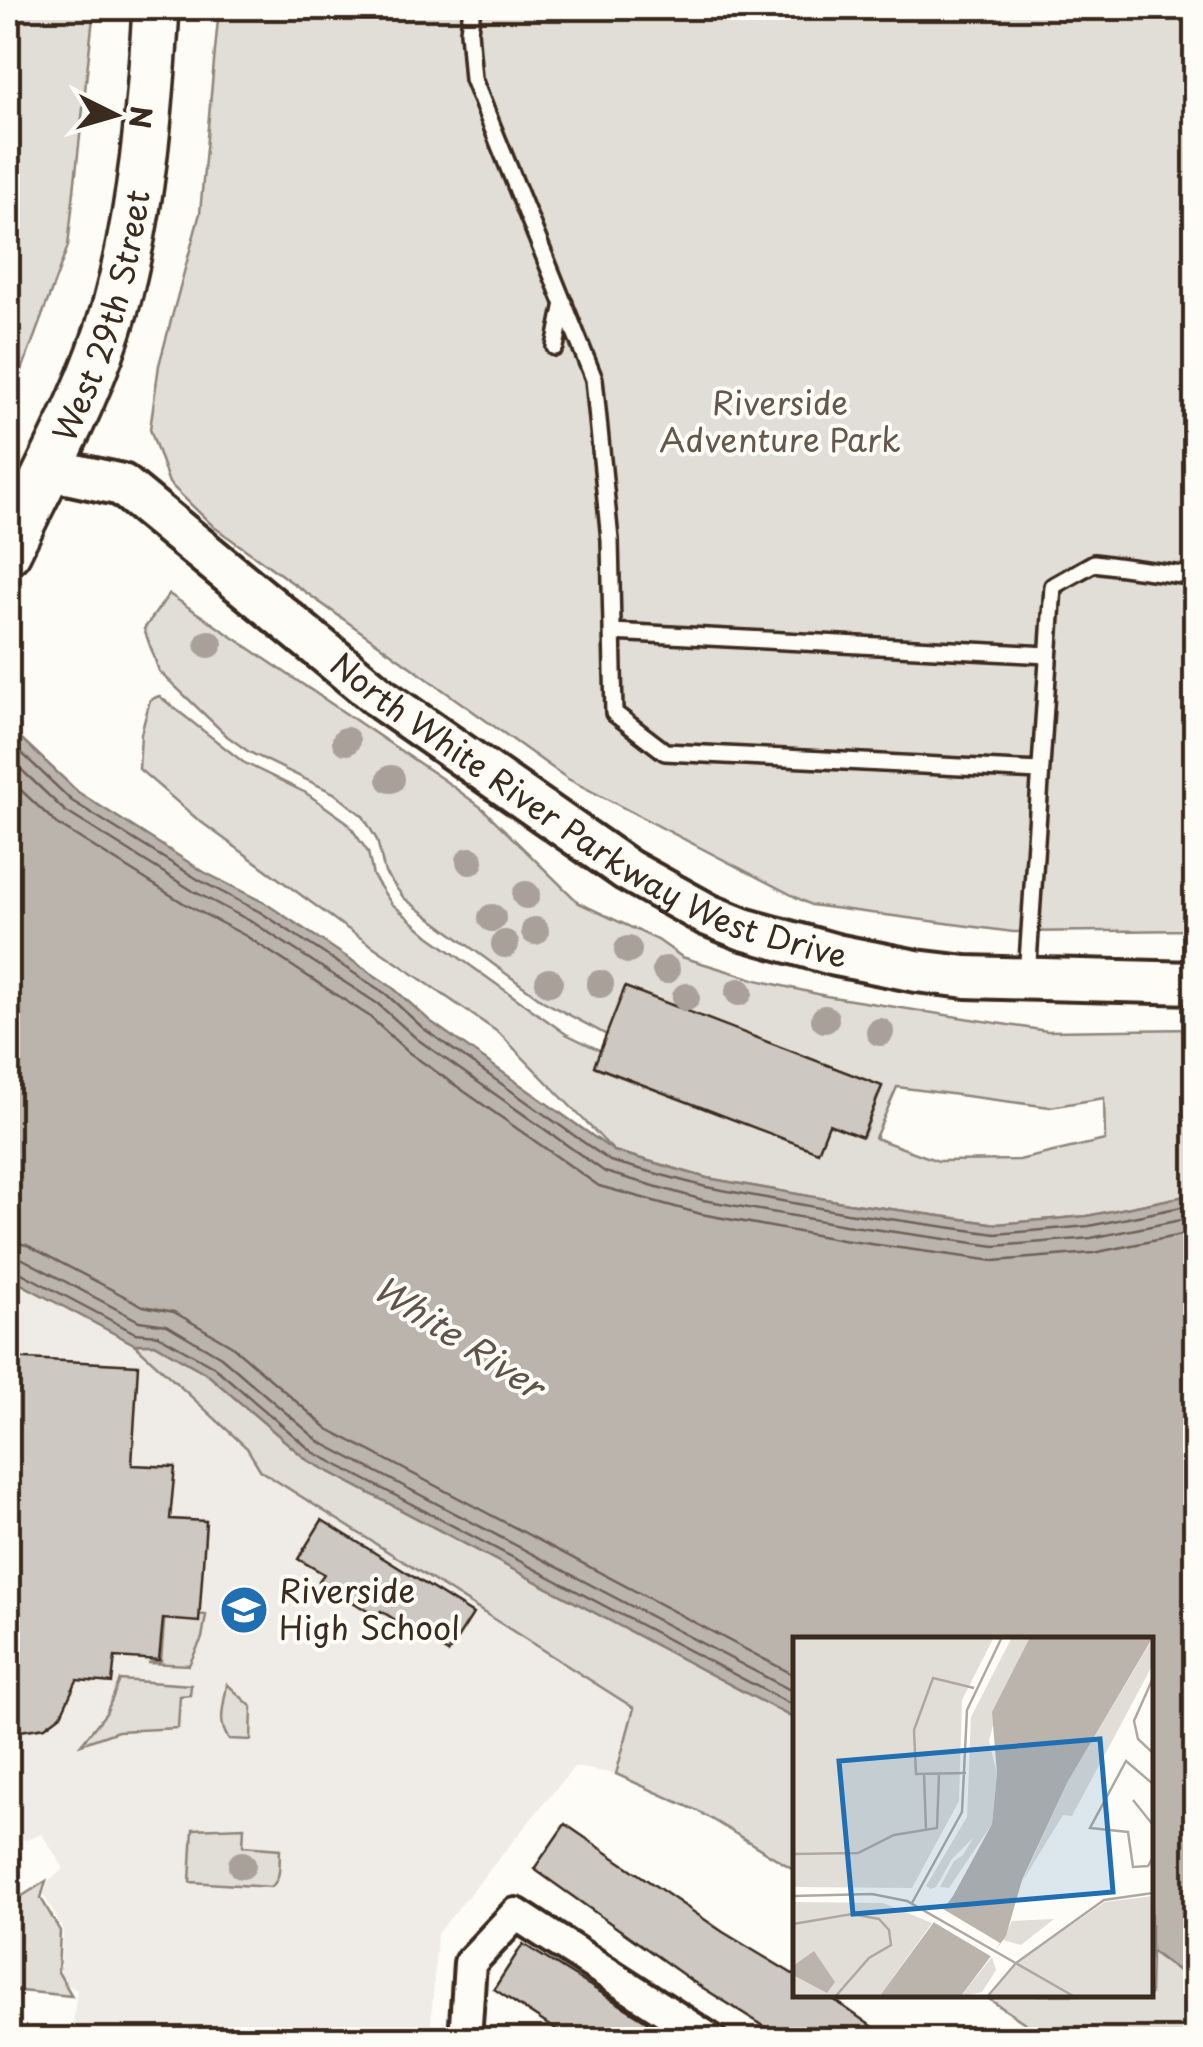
<svg xmlns="http://www.w3.org/2000/svg" width="1203" height="2047" viewBox="0 0 1203 2047" font-family="'Playpen Sans',sans-serif">
<rect width="100%" height="100%" fill="#fdfcf7"/>
<filter id="ink" filterUnits="userSpaceOnUse"><feTurbulence type="fractalNoise" baseFrequency=".01" numOctaves="2"/><feDisplacementMap in="SourceGraphic" scale="20" xChannelSelector="R" yChannelSelector="G"/><feConvolveMatrix kernelMatrix="1 2 1 2 8 2 1 2 1" color-interpolation-filters="sRGB"/></filter>
<g filter="url(#ink)">
<path fill="#efece7" d="M8,1277L134,1344L247,1448L261,1471L634,1708L616,1774L574,1767L437,1934L430,2039L100,2040L99,2036L72,2034L77,1990L63,1982L60,1973L63,1930L44,1895L49,1880L64,1869L42,1834L26,1840L8,1835Z"/>
<path fill="#e1ded7" stroke="#8e847a" stroke-width="2.5" fill-rule="evenodd" d="M8,8H94L68,246L8,408Z
M219,8H1195V930L1013,932L811,905L568,779L214,527L169,483L150,429L159,365L200,213Z
M169,594L444,780L482,808L579,903L658,940L682,957L757,980L826,996L1047,1031L1195,1029V1194L1087,1216L997,1224L848,1203L707,1178L614,1151L499,1033L342,925L197,819L139,769L141,734L150,700L159,696L243,762L306,793L347,822L368,852L373,876L391,903L429,936L566,1034L601,1051L595,1067L818,1152L829,1124L863,1137L882,1087L607,1035L543,1001L404,898L385,873L377,840L363,816L334,793L249,752L227,736L159,671L144,629ZM897,1087L1050,1107L1104,1098L1105,1140L1019,1160L938,1161L875,1138Z
M134,1344H155L207,1374L307,1460L795,1719V1870L698,1811L616,1774L634,1708L261,1471L247,1448Z
M165,1611L206,1615L202,1638L189,1665L148,1663L161,1661Z
M120,1680L191,1685L190,1695L180,1696L178,1728L118,1731L81,1744L106,1713Z
M227,1684L252,1707L251,1740L229,1739C216,1723 225,1702 227,1684Z
M244,1827L243,1846L280,1849C279,1863 282,1878 271,1887L190,1882L193,1829Z
M46,1881L41,1898L60,1931L58,1972L72,1996L10,1990L8,1984V1905Z
M1151,1951L1195,1983V2039H1049L983,1995L1150,1994Z"/>
<path fill="#bbb4ad" stroke="#887d74" stroke-width="2.5" d="M8,726L78,792L204,872L265,903L392,987L430,1021L614,1151L707,1178L848,1203L997,1224L1087,1216L1195,1194V1983L1151,1951L1150,1640H796L795,1719L307,1460L207,1374L155,1344H134L8,1277Z"/>
<g fill="none" stroke-linecap="round" stroke-linejoin="round">
<path stroke="#6e6157" stroke-width="2.5" d="M8,740L72,801L199,880L260,912L386,994L424,1029L610,1161L706,1187L847,1213L996,1234L1089,1226L1196,1204
M8,757L65,811L193,891L254,923L378,1004L417,1039L605,1172L703,1200L845,1225L995,1246L1091,1238L1196,1217
M8,778L57,824L185,904L246,936L369,1016L408,1052L599,1186L701,1214L842,1240L994,1261L1093,1253L1196,1232
M8,1241L27,1245L143,1306L174,1312L231,1345L328,1429L796,1676
M8,1256L21,1258L139,1321L167,1325L221,1357L320,1442L796,1693
M8,1269L16,1270L135,1333L158,1335L213,1366L313,1452L796,1707"/>
</g>
<path fill="#cdc8c2" stroke="#3b2a1e" stroke-width="2.5" d="M625,987L882,1086L862,1137L829,1124L818,1152L594,1066Z
M8,1358L138,1365L132,1465L175,1467L170,1519L206,1521L199,1622L163,1619L159,1660L115,1657L112,1683L77,1680L61,1715L45,1727L8,1733Z
M322,1520L473,1614L448,1653L381,1611L377,1617L319,1581L324,1574L298,1559Z
M565,1824L723,1932L796,1976V1994H826L891,2040H786L692,1981L534,1869Z
M523,1944L648,2022L637,2040H571L494,1989Z"/>
<g fill="none" stroke-linecap="round" stroke-linejoin="round">
<g stroke="#3b2a1e" stroke-width="22">
<path id="service" d="M472,8L469,31L473,79L594,379L610,540L614,713L665,752L1040,771
M555,347L564,303
M612,632L1048,655
M1027,977L1053,586L1094,563L1196,577"/>
</g>
<g stroke="#3b2a1e" stroke-width="38">
<path id="minor" d="M465,2040L470,1963L516,1914L711,2040"/>
</g>
<g stroke="#3b2a1e" stroke-width="48">
<g id="tertiary">
<path id="s1" d="M48,469L122,485L383,700L627,870L708,915L743,929L836,955L916,971L966,977L1196,983"/>
</g>
</g>
<g stroke="#3b2a1e" stroke-width="52">
<g id="secondary">
<path id="s2" d="M8,551C46,472 91,393 115,308C142,209 150,110 156,8"/>
</g>
</g>
<use href="#service" stroke="#fdfcf7" stroke-width="15"/>
<use href="#minor" stroke="#fdfcf7" stroke-width="30"/>
<use href="#tertiary" stroke="#fdfcf7" stroke-width="40"/>
<use href="#secondary" stroke="#fdfcf7" stroke-width="45"/>
</g>
<g fill="#a9a199">
<circle cx="209" cy="644" r="14"/>
<circle cx="346" cy="741" r="14"/>
<circle cx="391" cy="779" r="14"/>
<circle cx="470" cy="861" r="14"/>
<circle cx="526" cy="895" r="14"/>
<circle cx="492" cy="918" r="14"/>
<circle cx="535" cy="931" r="14"/>
<circle cx="505" cy="944" r="14"/>
<circle cx="628" cy="950" r="14"/>
<circle cx="666" cy="970" r="14"/>
<circle cx="549" cy="982" r="14"/>
<circle cx="600" cy="984" r="14"/>
<circle cx="739" cy="992" r="14"/>
<circle cx="686" cy="997" r="14"/>
<circle cx="825" cy="1019" r="14"/>
<circle cx="880" cy="1032" r="14"/>
<circle cx="242" cy="1865" r="14"/>
</g>
</g>
<defs>
<g id="school-disc" transform="scale(2.5)"><circle r="9.5" fill="#1f6fb2" stroke="#fdfcf7"/><path d="M0-5L7-2L0 1L-7-2ZM-4 1L0 2.5L4 1V4Q0 6-4 4Z" fill="#fff"/></g>
</defs>
<g fill-rule="evenodd">
<use href="#school-disc" x="244" y="1610"/>
</g>
<g text-anchor="middle" stroke-width="8" stroke-linejoin="round" paint-order="stroke">
<g font-size="32" fill="#3b2a1e" stroke="#fdfcf7">
<text dy="11" stroke="none"><textPath href="#s2" startOffset="255">West 29th Street</textPath></text>
<text dy="11" stroke="none"><textPath href="#s1" startOffset="650">North White River Parkway West Drive</textPath></text>
</g>
<g font-size="32" fill="#64574c" stroke="#fdfcf7">
<text x="780" y="415">Riverside<tspan x="780" dy="37">Adventure Park</tspan></text>
</g>
<g font-size="32" fill="#3b2a1e" stroke="#fdfcf7" text-anchor="start">
<text x="279" y="1603">Riverside<tspan x="279" dy="37">High School</tspan></text>
</g>
<g font-size="35" font-style="italic" fill="#615349" stroke="#fdfcf7">
<text transform="translate(458 1338) rotate(33)" y="12">White River</text>
</g>
</g>
<g transform="translate(793 1637)">
<rect width="360" height="360" fill="#fdfcf7"/>
<path d="M0,0H201L169,63L166,164L119,251L0,250ZM219,0H237L207,61L196,104L204,137L199,187L156,251L147,250L161,224L170,218L180,201L159,222L143,250L138,252L133,249L174,180L178,80ZM360,1V27L333,78L279,179L270,178L229,245L274,146ZM360,259V360H194L223,326L312,265ZM0,265L90,266L139,286L86,360H0ZM261,282L228,308L210,303L219,284ZM199,320L203,333L189,355L167,360Z" fill="#e1ded7"/>
<path d="M237,0H360L274,146L229,243L213,299L189,331L167,360H86L160,259L199,187L204,137L199,75ZM21,314L42,345L34,356L0,338V329Z" fill="#bbb4ad"/>
<path d="M145,269L207,306L199,320L137,283Z" fill="#fdfcf7"/>
<path fill="none" stroke="#afa8a0" stroke-width="2.5" d="M360,41L341,84L345,102L360,116M173,136L123,137L121,93L140,41L181,51M131,137L133,193M360,147L333,124L297,191L335,195L340,230L355,229L360,220M340,163L360,188M0,217L65,216L101,198L144,191L146,137M0,259L79,257L114,264L282,360M119,266L169,175L174,73L209,0M0,287L59,277L86,282L96,293L98,308L76,321L42,360M223,326L311,263L360,256M194,360L223,326"/>
<path fill="#1f6fb2" fill-opacity="0.15" stroke="#1f6fb2" stroke-width="5" d="M307,102L320,255L60,277L46,124Z"/>
<rect width="360" height="360" fill="none" stroke="#3b2a1e" stroke-width="5"/>
</g>
<rect width="1203" height="2047" fill="none" stroke="#fdfcf7" stroke-width="40"/>
<rect x="20" y="20" width="1163" height="2007" fill="none" stroke="#3b2a1e" stroke-width="4" filter="url(#ink)"/>
<g transform="translate(115 115) rotate(95)" stroke="#fdfcf7" stroke-width="8" paint-order="stroke">
<path d="M0-8L18 38L0 25L-18 38Z" fill="#3b2a1e"/>
<text y="-15" font-size="28" font-weight="bold" text-anchor="middle" fill="#3b2a1e">N</text>
</g>
</svg>
